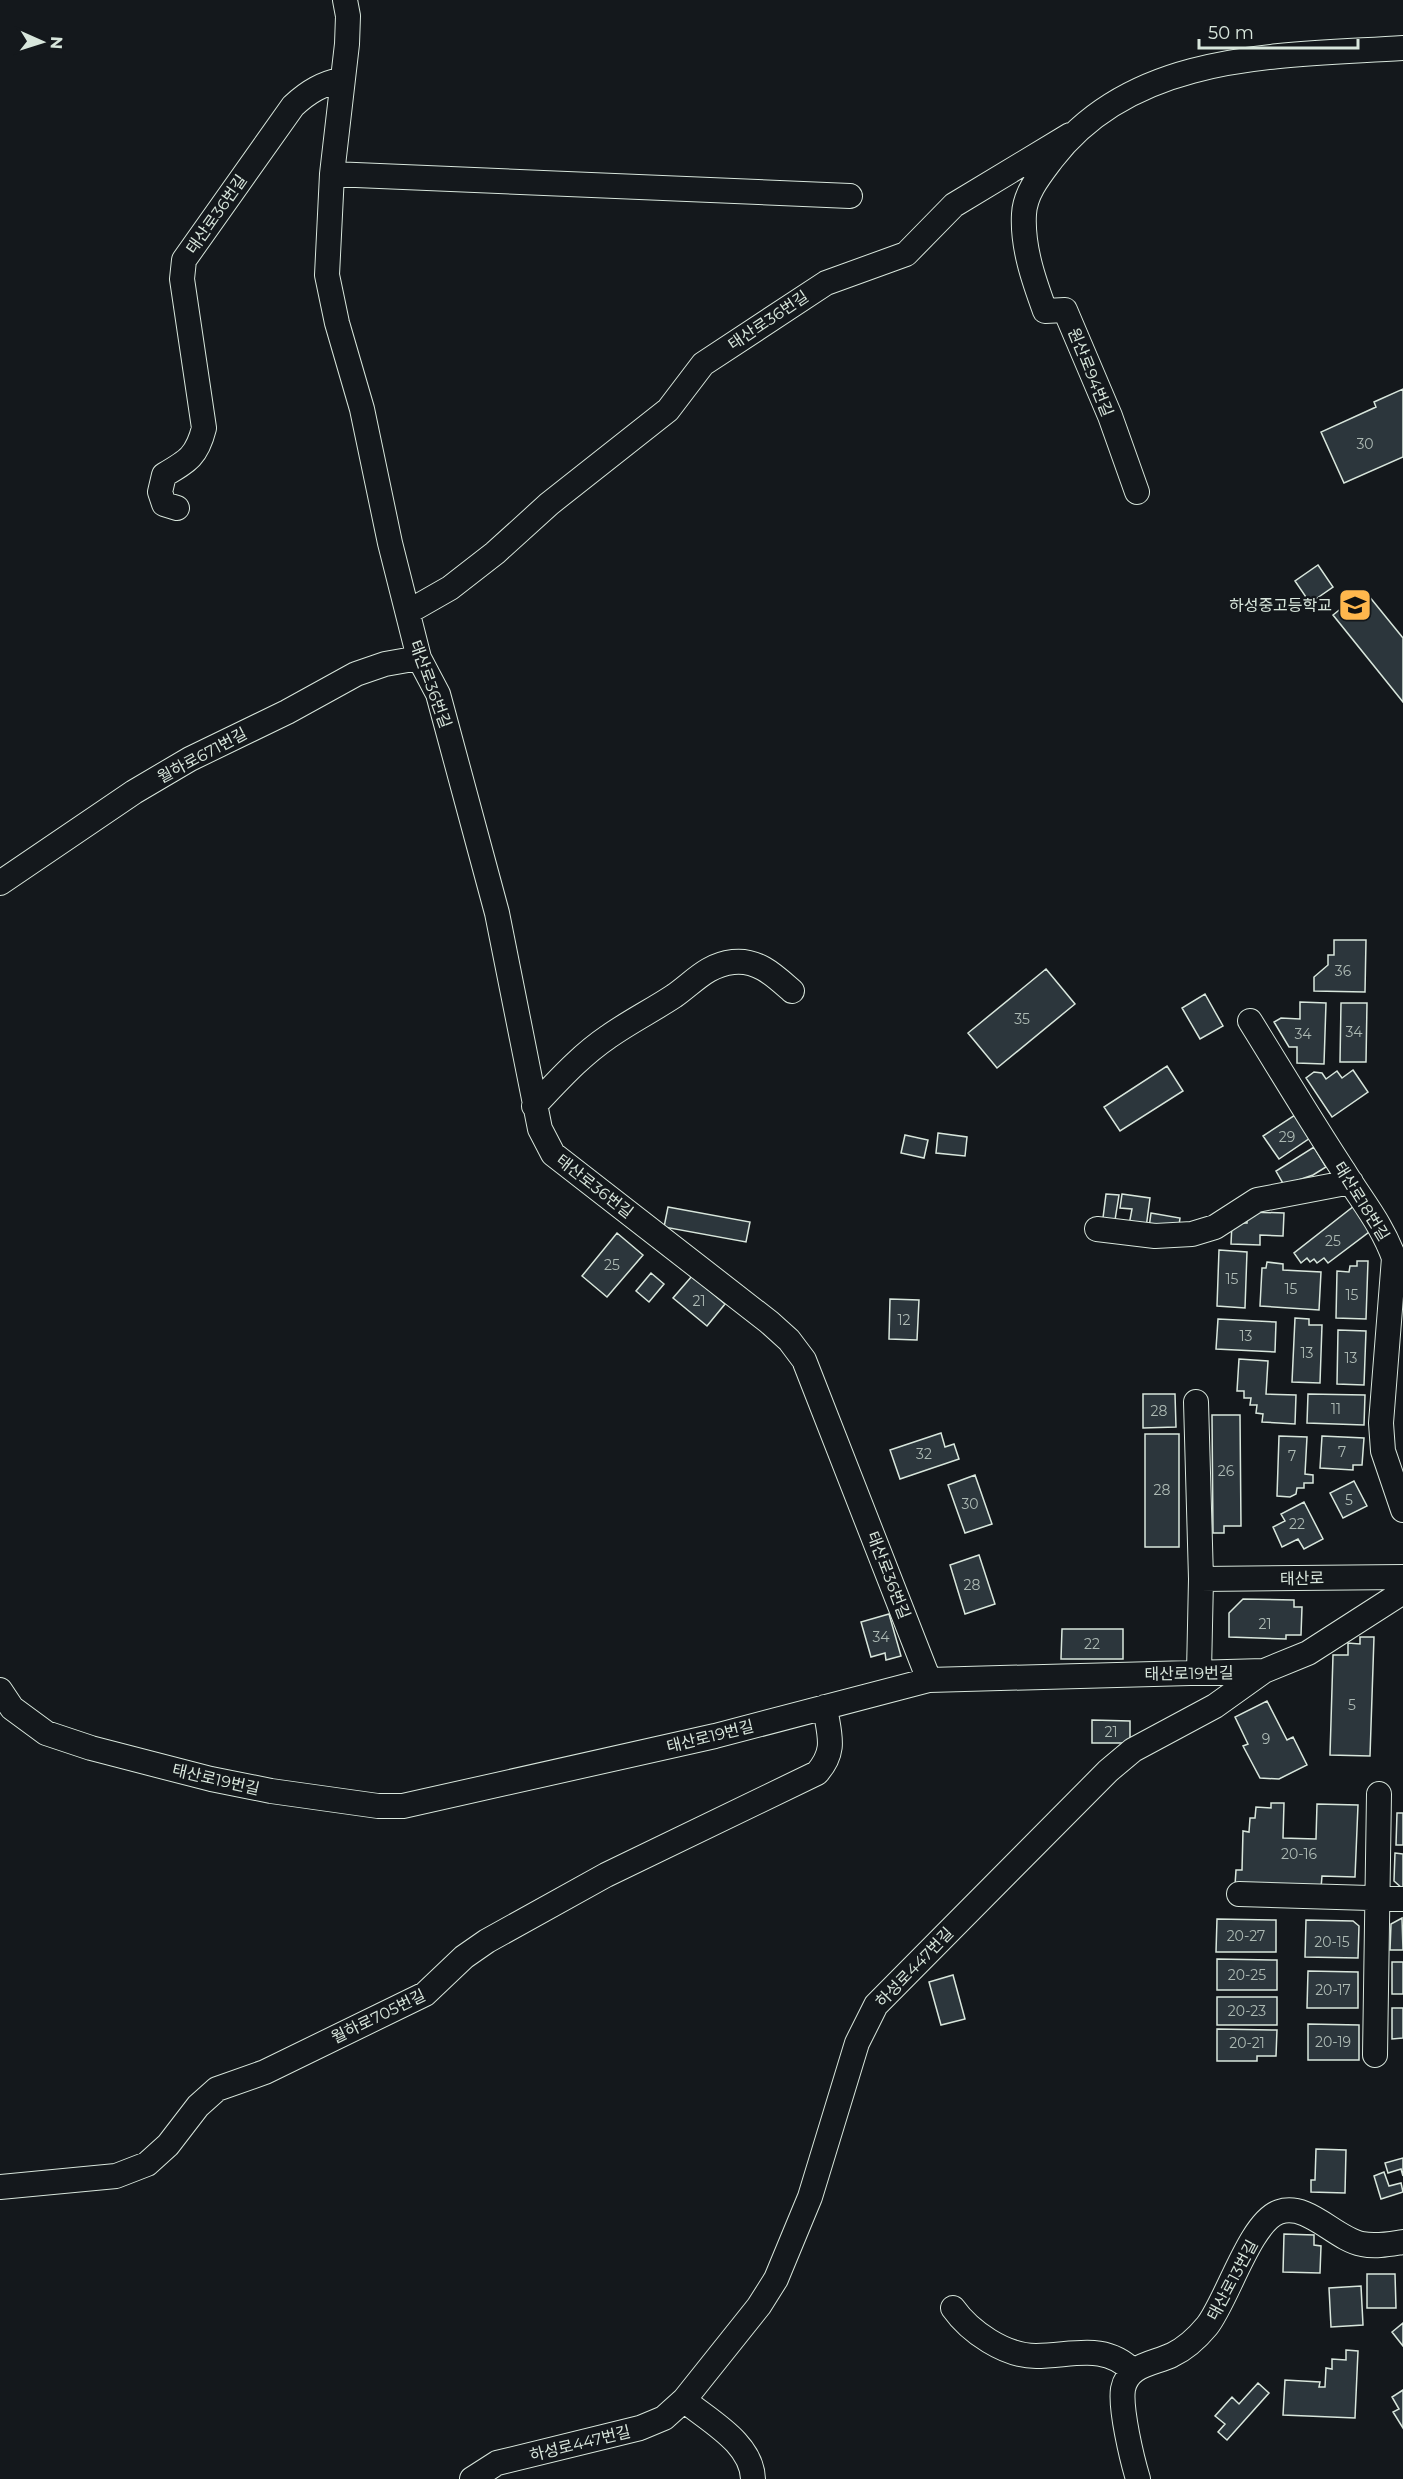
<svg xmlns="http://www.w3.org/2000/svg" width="1403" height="2479" viewBox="0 0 1403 2479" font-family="Montserrat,'Noto Sans KR',sans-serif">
<rect width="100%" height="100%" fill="#14181c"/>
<path fill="#2c363c" stroke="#d8e6dc" stroke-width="1.5" d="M1403,389V457L1344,483L1321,432L1376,407L1374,402Z
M1318,565L1333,587L1310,603L1295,581Z
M1364,590L1403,638V702L1333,615Z
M1334,940H1366L1365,992L1314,991V977L1328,965V955H1334Z
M1046,969L1075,1004L997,1068L968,1033Z
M1205,994L1223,1026L1200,1039L1182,1008Z
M1300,1002L1326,1003L1324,1064L1297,1063V1047H1289L1274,1022L1281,1018L1300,1019Z
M1341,1003H1367L1366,1062H1340Z
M1167,1066L1183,1091L1120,1131L1104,1107Z
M1353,1070L1368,1092L1332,1117L1306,1078L1314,1072L1322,1073L1326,1079L1337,1071L1342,1078Z
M1295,1115L1310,1138L1279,1159L1263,1136Z
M938,1133L967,1137L965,1156L936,1153Z
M905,1135L928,1140L924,1158L901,1153Z
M1314,1147L1326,1167L1313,1175L1284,1185L1276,1171Z
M1106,1194L1119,1195L1115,1220L1103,1218Z
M1122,1194L1150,1198L1146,1228L1129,1225L1132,1209L1120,1208Z
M1354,1206L1373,1229L1328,1263L1324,1258L1317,1263L1314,1259L1310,1262L1307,1258L1301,1263L1294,1253Z
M668,1207L750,1222L746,1242L664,1227Z
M1247,1212L1284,1213L1283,1236L1260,1235V1245L1231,1244L1232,1223H1247Z
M1151,1213L1180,1218L1178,1232L1149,1228Z
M617,1233L643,1255L607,1297L582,1276Z
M1219,1250L1247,1252L1245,1308L1217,1306Z
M1357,1261H1368L1366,1319L1336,1318L1337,1271L1349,1272L1350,1266H1357Z
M1267,1262L1283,1264V1270L1321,1272L1319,1310L1260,1306L1262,1268H1266Z
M651,1273L664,1284L649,1302L636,1291Z
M692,1276L725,1304L707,1326L673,1298Z
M890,1299L919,1300L917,1340L889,1339Z
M1295,1318L1309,1319V1325H1322L1320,1383L1292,1382Z
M1218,1319L1276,1322L1275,1352L1216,1349Z
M1338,1330L1366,1331L1364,1385L1337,1384Z
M1239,1359L1268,1361L1266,1394L1296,1395L1295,1424L1262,1422L1263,1414L1256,1413L1257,1405H1250L1251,1398H1244V1391H1237Z
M1143,1394H1175L1176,1427L1143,1428Z
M1308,1394L1365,1395L1364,1425L1307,1423Z
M1212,1415H1240L1241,1526H1224V1533H1213Z
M941,1433L945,1447L954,1444L959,1459L900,1479L890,1450Z
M1145,1434H1179V1547H1145Z
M1279,1436L1307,1437L1305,1474L1313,1475V1483H1304V1488H1297L1296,1494L1290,1497L1277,1496Z
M1322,1436L1364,1438L1362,1465H1353V1470L1320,1468Z
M975,1475L992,1524L965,1533L948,1485Z
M1354,1481L1367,1506L1343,1518L1330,1493Z
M1304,1502L1323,1539L1304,1549L1298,1539L1282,1547L1273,1527L1285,1521L1281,1514Z
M979,1555L995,1604L965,1614L950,1565Z
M1243,1599L1294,1600V1607H1302L1301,1635H1286V1639L1229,1637V1613Z
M889,1614L901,1656L886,1660L885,1653L871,1657L861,1622Z
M1062,1629H1123V1659H1061Z
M1360,1637H1374L1370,1756L1330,1755L1333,1655H1348V1643L1360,1644Z
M1267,1701L1287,1740L1293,1737L1307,1765L1279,1779L1260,1778L1243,1746L1248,1744L1235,1717Z
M1092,1720L1130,1721V1743H1092Z
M1271,1803H1284L1283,1838L1316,1839L1317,1804L1358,1805L1355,1877L1322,1876L1321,1888L1235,1885L1236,1870H1242L1243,1831L1249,1832L1250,1818H1255L1256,1807L1271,1808Z
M1397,1813H1403V1845H1396Z
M1395,1853L1403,1854V1889L1394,1881Z
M1402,1918L1403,1950H1390L1391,1924Z
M1217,1919L1276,1920V1952H1216Z
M1306,1920L1353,1921L1359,1926L1358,1958L1305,1957Z
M1217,1959L1277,1960V1990H1217Z
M1392,1962H1403V1994H1392Z
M1308,1971L1358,1972V2008H1307Z
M953,1975L965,2019L941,2025L929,1982Z
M1217,1997H1277V2025H1217Z
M1392,2008H1403V2038L1392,2039Z
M1308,2024L1359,2025V2060H1308Z
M1217,2029L1277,2030L1276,2056H1257V2061H1217Z
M1316,2149L1346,2150L1345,2193L1311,2192V2180H1315Z
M1403,2158V2176L1401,2169L1388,2173L1385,2163Z
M1384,2172L1389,2186L1401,2183L1403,2192L1381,2199L1374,2176Z
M1284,2234L1314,2235V2245L1321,2246L1320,2273L1283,2272Z
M1367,2274H1395L1396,2308H1367Z
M1361,2286L1363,2325L1331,2327L1329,2288Z
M1403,2323V2346L1392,2332Z
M1346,2350L1358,2351L1355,2418L1283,2415L1285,2380L1320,2382L1319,2387H1325L1326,2368L1332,2369V2359L1346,2360Z
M1258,2383L1269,2393L1227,2440L1218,2432L1225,2424L1215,2416L1232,2397L1239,2404Z
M1403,2390V2428L1393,2412L1399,2409L1392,2397Z"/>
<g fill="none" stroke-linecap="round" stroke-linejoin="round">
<g stroke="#d8e6dc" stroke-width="26">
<path id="minor" d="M345,0L348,16L347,44L332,174L327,275L337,323L362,409L390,543L419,658L438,694L497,913L540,1129L553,1154L769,1322L789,1340L804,1360L929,1680
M332,174L850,196
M1137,492L1110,416L1065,310L1045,311C1034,281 1022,247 1024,214C1025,193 1040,175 1052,159C1134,51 1281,56 1403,48
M177,508L164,504L160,492L164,475C188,461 197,456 204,428L182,279L184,260L293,106C309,91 322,84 343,79
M408,612L450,588L495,553L549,504L668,410L703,364L826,283L906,254L954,205L1070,135
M0,883L134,792L190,759L287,712L356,674L385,664L419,658
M1250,1021C1281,1071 1311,1121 1343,1170C1361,1200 1382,1224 1394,1258L1381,1423L1383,1451L1403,1510
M534,1106C558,1081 580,1056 608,1037C629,1022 653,1010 674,996C694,982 707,965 733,962C758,959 775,976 792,991
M1097,1229L1155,1236L1192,1234L1215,1227L1257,1200L1351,1182
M1196,1402L1201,1579L1199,1672
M1201,1579L1403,1577
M0,1690L12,1708L46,1733L91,1748L211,1779L271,1791L378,1806H403L715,1736L929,1680L1264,1671L1308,1653L1403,1592
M1239,1894L1403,1899
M1375,2055L1379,1794
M0,2187L116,2176L147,2164L168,2145L198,2106L217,2089L265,2072L425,1994L464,1957L487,1941L606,1875L817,1773C837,1750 829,1735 825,1707
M953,2308C970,2332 1005,2356 1036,2356C1072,2356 1104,2342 1133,2371
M684,2400C709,2421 752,2443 753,2479
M472,2479L497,2463L640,2428L664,2418L684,2400L759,2306L776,2279L810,2197L857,2043L876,2005L1108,1771L1133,1750L1215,1706L1264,1671
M1138,2479C1132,2459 1120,2409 1123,2389C1128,2364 1154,2364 1172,2355C1187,2348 1197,2338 1207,2326C1227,2301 1250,2222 1279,2212C1308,2202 1335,2239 1362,2244C1376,2247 1390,2244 1403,2242"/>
</g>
<use href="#minor" stroke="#14181c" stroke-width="24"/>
</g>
<defs>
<g id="school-square" transform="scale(1.725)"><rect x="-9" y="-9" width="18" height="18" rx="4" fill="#ffb74d" stroke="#14181c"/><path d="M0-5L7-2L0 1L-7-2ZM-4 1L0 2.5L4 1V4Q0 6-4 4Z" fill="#111"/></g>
</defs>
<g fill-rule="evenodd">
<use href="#school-square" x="1355" y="605"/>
</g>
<g text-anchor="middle" stroke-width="4.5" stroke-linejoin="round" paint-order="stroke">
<g font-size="14" fill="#adbab4">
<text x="1365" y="449">30</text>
<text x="1343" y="976">36</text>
<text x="1022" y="1024">35</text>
<text x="1354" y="1037">34</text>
<text x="1303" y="1039">34</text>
<text x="1287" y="1142">29</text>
<text x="1333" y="1246">25</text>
<text x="612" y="1270">25</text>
<text x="1232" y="1284">15</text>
<text x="1291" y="1294">15</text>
<text x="1352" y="1300">15</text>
<text x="699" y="1306">21</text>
<text x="904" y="1325">12</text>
<text x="1246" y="1341">13</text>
<text x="1307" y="1358">13</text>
<text x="1351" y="1363">13</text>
<text x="1336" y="1414">11</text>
<text x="1159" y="1416">28</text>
<text x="1342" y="1457">7</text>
<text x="924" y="1459">32</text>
<text x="1292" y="1461">7</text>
<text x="1226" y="1476">26</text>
<text x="1162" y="1495">28</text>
<text x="1349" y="1505">5</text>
<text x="970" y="1509">30</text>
<text x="1297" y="1529">22</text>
<text x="972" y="1590">28</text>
<text x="1265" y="1629">21</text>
<text x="881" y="1642">34</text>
<text x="1092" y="1649">22</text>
<text x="1352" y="1710">5</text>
<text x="1111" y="1737">21</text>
<text x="1266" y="1744">9</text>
<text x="1299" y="1859">20-16</text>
<text x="1246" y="1941">20-27</text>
<text x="1332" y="1947">20-15</text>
<text x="1247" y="1980">20-25</text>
<text x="1333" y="1995">20-17</text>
<text x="1247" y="2016">20-23</text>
<text x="1333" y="2047">20-19</text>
<text x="1247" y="2048">20-21</text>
</g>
<g font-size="16" fill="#d8e6dc" stroke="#14181c">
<text transform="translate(216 214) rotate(-55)" y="6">태산로36번길</text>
<text transform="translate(768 320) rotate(-34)" y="6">태산로36번길</text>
<text transform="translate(1091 372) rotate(68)" y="6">원산로94번길</text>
<text transform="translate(431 684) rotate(70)" y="6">태산로36번길</text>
<text transform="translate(202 755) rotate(-28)" y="6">월하로671번길</text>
<text transform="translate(595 1186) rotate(38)" y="6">태산로36번길</text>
<text transform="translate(1362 1201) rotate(58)" y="6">태산로18번길</text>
<text transform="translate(889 1575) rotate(69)" y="6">태산로36번길</text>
<text transform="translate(1302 1578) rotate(-1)" y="6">태산로</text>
<text transform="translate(1189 1673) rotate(-1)" y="6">태산로19번길</text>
<text transform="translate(710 1736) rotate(-14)" y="6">태산로19번길</text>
<text transform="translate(216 1779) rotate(13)" y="6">태산로19번길</text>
<text transform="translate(914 1967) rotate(-46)" y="6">하성로447번길</text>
<text transform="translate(378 2016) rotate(-26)" y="6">월하로705번길</text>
<text transform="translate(1232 2280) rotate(-62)" y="6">태산로13번길</text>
<text transform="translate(580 2443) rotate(-14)" y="6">하성로447번길</text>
</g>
<g font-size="16" fill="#d8e6dc" stroke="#14181c" text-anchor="end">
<text x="1332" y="611">하성중고등학교</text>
</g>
</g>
<g transform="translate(42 42) rotate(93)" stroke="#14181c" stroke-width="4.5" paint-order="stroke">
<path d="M0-4.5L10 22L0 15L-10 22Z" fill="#d8e6dc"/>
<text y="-9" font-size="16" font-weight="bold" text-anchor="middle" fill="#d8e6dc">N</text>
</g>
<path d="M1199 39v9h159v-9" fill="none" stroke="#d8e6dc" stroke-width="3"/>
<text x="1208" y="39" font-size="18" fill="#d8e6dc" stroke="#14181c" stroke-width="4.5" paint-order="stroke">50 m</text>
</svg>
